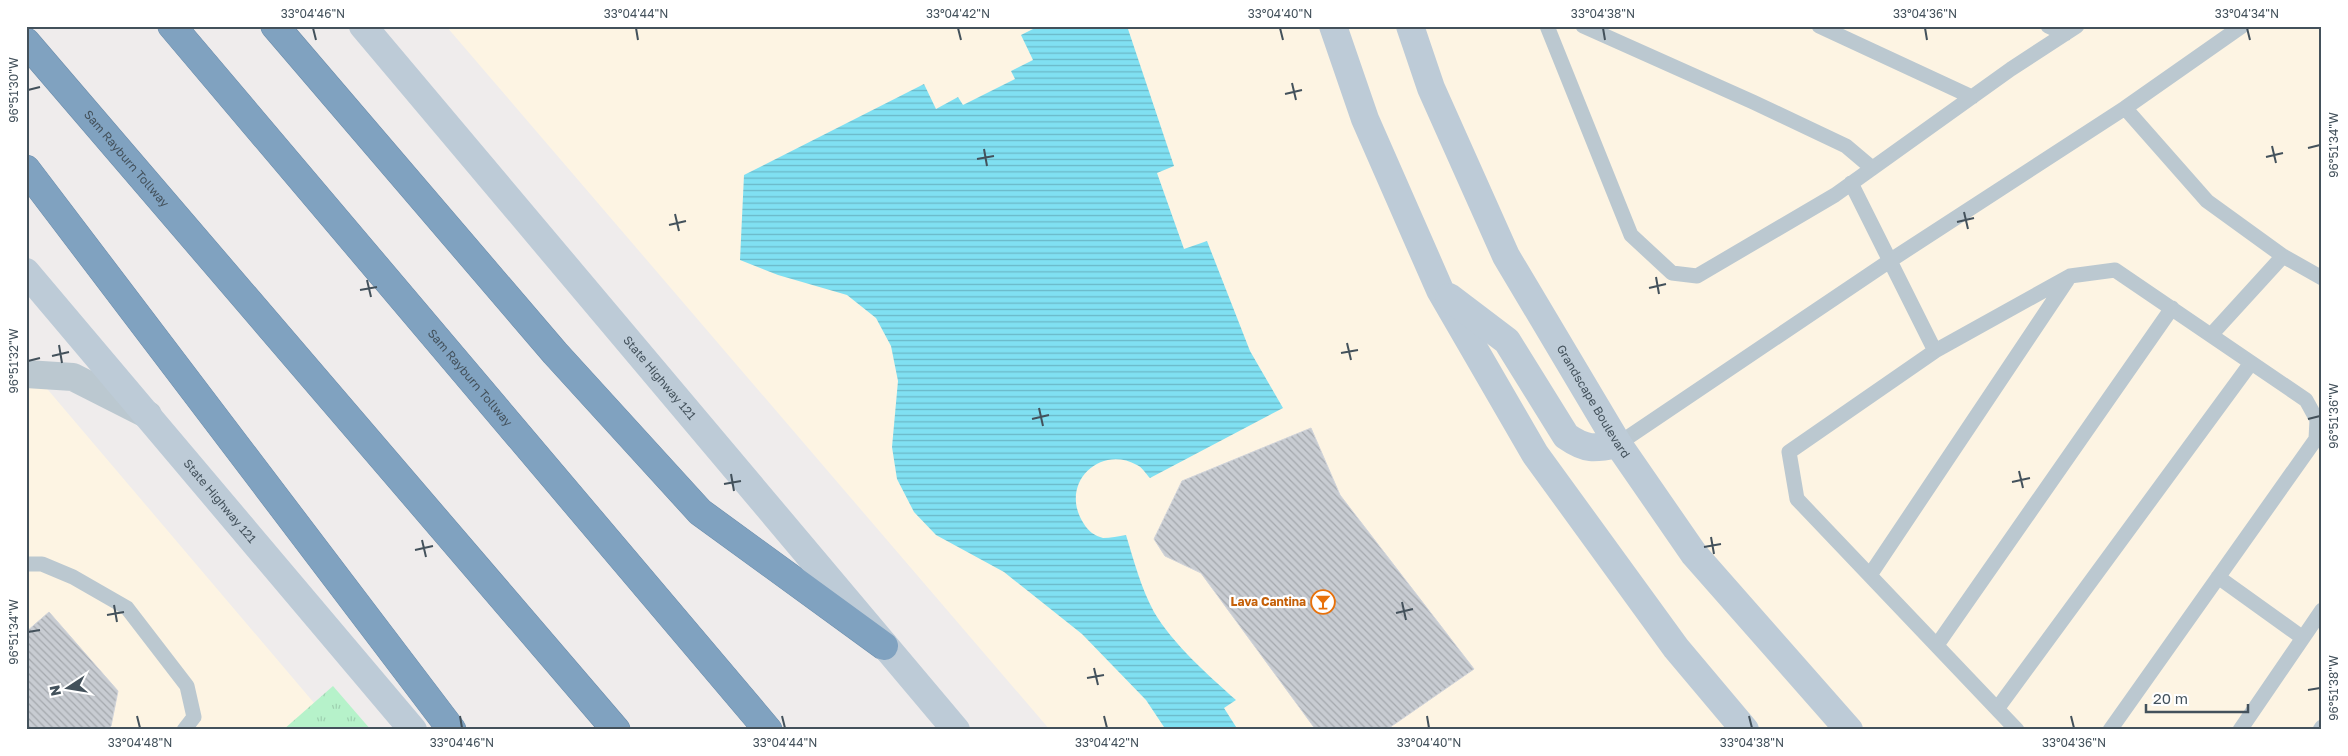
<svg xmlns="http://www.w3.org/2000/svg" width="2348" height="756" viewBox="0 0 2348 756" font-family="'Golos Text',sans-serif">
<defs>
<pattern id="grass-tufts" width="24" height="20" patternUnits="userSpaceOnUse" patternTransform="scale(1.25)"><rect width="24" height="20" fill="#b6f2ca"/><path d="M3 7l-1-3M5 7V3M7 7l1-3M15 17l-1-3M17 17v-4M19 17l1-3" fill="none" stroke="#9ed1b0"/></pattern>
<pattern id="water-rules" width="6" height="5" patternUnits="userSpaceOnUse" patternTransform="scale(1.25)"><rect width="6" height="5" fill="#80e0f2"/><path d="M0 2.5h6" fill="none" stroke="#6ab8c7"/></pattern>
<pattern id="building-back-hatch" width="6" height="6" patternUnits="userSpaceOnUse" patternTransform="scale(1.25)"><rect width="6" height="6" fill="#c8ccd2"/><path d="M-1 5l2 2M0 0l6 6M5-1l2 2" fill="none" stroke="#a4a8ad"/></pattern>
</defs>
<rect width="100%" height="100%" fill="#efecec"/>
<path fill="#fdf4e3" d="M446,26H2322V730H1050Z
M26,364L337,730H26Z"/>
<path fill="url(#grass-tufts)" d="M333,686L371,730H283Z"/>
<path fill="url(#water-rules)" d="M1039,26H1127L1174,166L1157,173L1184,249L1207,241L1250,351L1283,408L1150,478C1146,474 1142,467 1137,465C1099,444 1058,485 1084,524C1088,531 1095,536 1103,538C1110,538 1119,536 1126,535C1134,561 1141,588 1154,612C1172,643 1209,676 1236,700L1224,708L1238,730H1166L1146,700L1082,634L1004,572L936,535L914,512L897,479L892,447L898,381L891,346L876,318L847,295L778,275L740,260L744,175L924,84L936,109L958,97L963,105L1015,79L1011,71L1033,60L1021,35Z"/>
<path fill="url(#building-back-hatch)" stroke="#d0d3d9" d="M1311,428L1340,495L1474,669L1386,730H1316L1201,573L1165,556L1154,539L1182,481Z
M49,612L118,691L111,726L107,730H26V632Z"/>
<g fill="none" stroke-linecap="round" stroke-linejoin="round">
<g stroke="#6b8dab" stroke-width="29">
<g id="highway">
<path id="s4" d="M172,26L768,730"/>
<path d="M275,26L555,353L700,512L884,646"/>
<path id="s5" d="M26,42L616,730"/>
<path d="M26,169L452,730"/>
</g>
</g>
<path stroke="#bbc8d0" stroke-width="15" d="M1547,26L1631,235L1672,273L1697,276L1835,195L2011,69L2077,26
M1583,26L1753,102L1846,146L1872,168
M1819,26L1972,97
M2048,26L2065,34
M2125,108L2207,201L2283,256L2322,278
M1851,183L1935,351
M2211,335L2283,256
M1618,444L1891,260L2125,108L2242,26
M26,564H42L73,577L127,608L187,686L194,717L184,730
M1870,575L2068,279
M2218,577L2303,638
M1937,645L2172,308
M1997,709L2251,363
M2017,730L1797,499L1789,452L1935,351L2070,276L2115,270L2306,400L2317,420L2316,439L2110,730
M2240,730L2322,610
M2320,730L2322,727"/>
<path stroke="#bbc8d0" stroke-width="28" d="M26,374L73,377L148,415"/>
<g stroke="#bdcbd7" stroke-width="28">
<path id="s1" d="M363,26L956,730"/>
<path d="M1333,26L1365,119L1440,290L1535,454L1676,648L1745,730"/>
<path id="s2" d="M1410,26L1431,88L1506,256L1618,444L1694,554L1849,730"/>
<path id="s3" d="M26,272L413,730"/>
<path d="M1449,297L1507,341L1566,436C1586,450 1594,449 1618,444"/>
</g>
<use href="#highway" stroke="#80a2c0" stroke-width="28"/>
</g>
<path fill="none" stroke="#43515b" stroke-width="2" d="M313,28L316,40M636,28L638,40M958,28L961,40M1280,28L1283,40M1603,28L1605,40M1925,28L1927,40M2247,28L2250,40M1292,83L1296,100M28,90L40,87M1285,94L1302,90M2272,146L2276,163M2308,148L2320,145M984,149L987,166M2266,157L2283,153M977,159L994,156M1964,212L1968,229M675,214L679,231M1957,222L1974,218M669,225L686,221M1656,277L1659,294M367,280L371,297M1649,288L1666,284M360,290L377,287M1347,343L1351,360M59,345L62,363M1341,353L1358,350M52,356L69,352M28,361L40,358M1039,408L1043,426M1032,419L1049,415M2308,419L2320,416M2019,471L2023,488M731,474L734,491M2012,482L2030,478M724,484L741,481M1711,537L1714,554M422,540L426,557M1704,547L1721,544M415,550L433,546M1402,602L1406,620M114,605L117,622M1396,613L1413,609M107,615L124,612M28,632L40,630M1094,668L1098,685M1087,678L1104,675M2308,690L2320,688M137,716L140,728M460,716L462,728M782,716L785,728M1104,716L1107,728M1427,716L1429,728M1749,716L1752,728M2071,716L2074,728"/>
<defs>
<g id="bar-ring" transform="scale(1.25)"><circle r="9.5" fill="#fff" stroke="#e8710a" stroke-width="1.5"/><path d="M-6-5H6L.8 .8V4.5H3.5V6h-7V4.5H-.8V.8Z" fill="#e8710a"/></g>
</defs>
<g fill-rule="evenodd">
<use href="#bar-ring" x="1323" y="602"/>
</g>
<g text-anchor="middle" stroke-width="4.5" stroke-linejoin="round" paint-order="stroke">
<g font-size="12" fill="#43515b" stroke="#fff">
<text dy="4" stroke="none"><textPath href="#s5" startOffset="154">Sam Rayburn Tollway</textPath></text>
<text dy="4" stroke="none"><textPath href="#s4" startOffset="461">Sam Rayburn Tollway</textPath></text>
<text dy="4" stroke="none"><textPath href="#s1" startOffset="460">State Highway 121</textPath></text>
<text dy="4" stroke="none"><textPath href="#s2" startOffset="419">Grandscape Boulevard</textPath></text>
<text dy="4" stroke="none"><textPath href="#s3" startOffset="300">State Highway 121</textPath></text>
</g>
<g font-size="12" font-weight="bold" fill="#c56008" stroke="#fff" text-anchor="end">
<text x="1306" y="606">Lava Cantina</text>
</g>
</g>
<rect width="2348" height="756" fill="none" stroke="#ffffff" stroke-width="55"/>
<g transform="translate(68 688) rotate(258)" stroke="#ffffff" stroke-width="4" paint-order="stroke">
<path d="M0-4L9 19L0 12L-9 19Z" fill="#43515b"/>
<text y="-8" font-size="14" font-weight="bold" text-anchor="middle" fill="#43515b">N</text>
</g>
<path d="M2146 704v8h102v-8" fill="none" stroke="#43515b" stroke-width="2.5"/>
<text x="2153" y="704" font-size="15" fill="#43515b" stroke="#ffffff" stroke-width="4" paint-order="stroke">20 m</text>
<rect x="28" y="28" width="2292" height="700" fill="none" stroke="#43515b" stroke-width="2"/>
<g font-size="12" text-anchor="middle" fill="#43515b">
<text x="313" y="18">33°04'46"N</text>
<text x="636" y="18">33°04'44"N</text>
<text x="958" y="18">33°04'42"N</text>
<text x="1280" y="18">33°04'40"N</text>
<text x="1603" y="18">33°04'38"N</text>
<text x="1925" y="18">33°04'36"N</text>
<text x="2247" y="18">33°04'34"N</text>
<text transform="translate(14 90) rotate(-90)" y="4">96°51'30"W</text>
<text transform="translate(2334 145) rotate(-90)" y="4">96°51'34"W</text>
<text transform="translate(14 361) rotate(-90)" y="4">96°51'32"W</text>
<text transform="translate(2334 416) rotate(-90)" y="4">96°51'36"W</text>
<text transform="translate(14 632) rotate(-90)" y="4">96°51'34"W</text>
<text transform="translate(2334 688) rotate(-90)" y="4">96°51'38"W</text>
<text x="140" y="747">33°04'48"N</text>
<text x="462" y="747">33°04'46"N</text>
<text x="785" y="747">33°04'44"N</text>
<text x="1107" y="747">33°04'42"N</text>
<text x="1429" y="747">33°04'40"N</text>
<text x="1752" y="747">33°04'38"N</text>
<text x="2074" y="747">33°04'36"N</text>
</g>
</svg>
